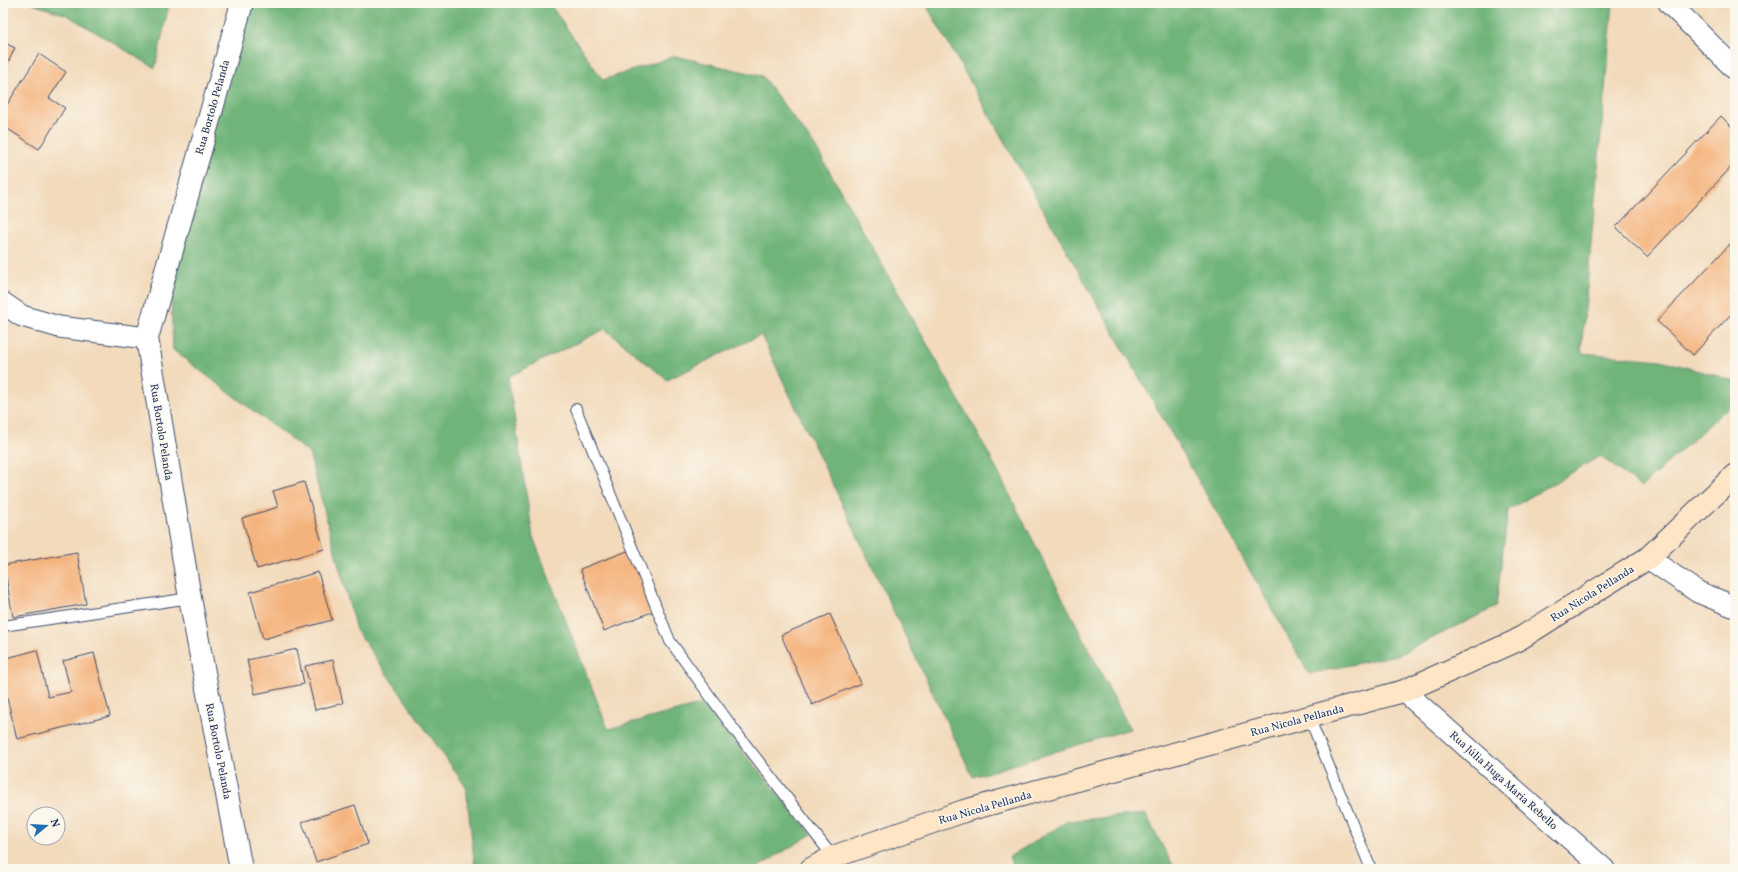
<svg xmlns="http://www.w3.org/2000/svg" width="1738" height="872" viewBox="0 0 1738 872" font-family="Vollkorn,serif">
<rect width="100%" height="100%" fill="#fbf7ec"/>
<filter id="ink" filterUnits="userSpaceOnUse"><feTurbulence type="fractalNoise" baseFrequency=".025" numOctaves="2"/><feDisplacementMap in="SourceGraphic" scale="8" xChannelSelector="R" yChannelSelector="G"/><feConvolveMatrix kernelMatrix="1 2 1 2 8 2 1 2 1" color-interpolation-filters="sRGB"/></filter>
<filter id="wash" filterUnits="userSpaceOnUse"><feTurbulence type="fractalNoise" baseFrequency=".012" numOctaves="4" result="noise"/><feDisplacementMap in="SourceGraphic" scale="16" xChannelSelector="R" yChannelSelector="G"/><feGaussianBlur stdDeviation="0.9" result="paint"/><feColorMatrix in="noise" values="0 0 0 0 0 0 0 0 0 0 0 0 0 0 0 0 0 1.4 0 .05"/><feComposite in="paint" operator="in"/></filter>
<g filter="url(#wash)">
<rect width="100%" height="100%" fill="#f2dabb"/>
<path fill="#6fb479" stroke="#45726c" d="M29,3H164L169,5L155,68L67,15Z
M248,3H549L603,80L675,56L762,76L815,146L982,441L1130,729L973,777L761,335L667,380L605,329L508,377L533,537L608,729L703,704L812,834L755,869H475L466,787L356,630L309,453L173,350L170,271Z
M925,3H1613L1581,353L1661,360L1735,381V401L1641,487L1600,456L1508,510L1496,607L1400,654L1309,674Z
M1145,814L1175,869H1014L1009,857L1068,821Z"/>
<g id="blocks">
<path fill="#f4b27c" d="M3,42L15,48L3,73Z
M39,54L66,72L49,98L65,108L39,149L3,126V111Z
M1721,116L1735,130V163L1647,257L1616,227Z
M1735,239V310L1693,355L1657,321Z
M304,482L324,549L257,569L242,518L278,507L273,491Z
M630,550L654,611L604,631L580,569Z
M77,552L86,604L13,617L4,565Z
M318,572L332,620L263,639L250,592Z
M830,614L861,683L812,705L781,635Z
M297,649L304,684L255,694L247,660Z
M37,650L48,697L71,692L63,661L94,653L110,716L17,739L3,681V659Z
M333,660L343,703L315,710L305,666Z
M355,805L368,844L316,862L302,822Z"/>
</g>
</g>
<g filter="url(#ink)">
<use href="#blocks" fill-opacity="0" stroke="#3b496c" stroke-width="1"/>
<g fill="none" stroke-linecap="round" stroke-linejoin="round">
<g stroke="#3b496c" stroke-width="12">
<path id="service" d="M576,409L670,641L736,732L833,857
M3,626L190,598
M1309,717L1371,869"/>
</g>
<g stroke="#3b496c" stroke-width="23">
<path id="minor" d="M1669,3L1735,69
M3,303L22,316L59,327L147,338
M1648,558L1698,592L1735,607
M1404,691L1604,869"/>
</g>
<g stroke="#3b496c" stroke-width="24">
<path id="tertiary" d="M241,869L190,598L147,338L242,3"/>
</g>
<g stroke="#3b496c" stroke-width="24">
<path id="secondary" d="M811,869L833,857L964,811L1404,691L1516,641L1648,558L1735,475"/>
</g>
<use href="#service" stroke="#fff" stroke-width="10"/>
<use href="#minor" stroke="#fff" stroke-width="21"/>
<use href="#tertiary" stroke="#fff" stroke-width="22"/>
<use href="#secondary" stroke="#fde5c5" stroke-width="22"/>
</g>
</g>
<g text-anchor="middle" stroke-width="3" stroke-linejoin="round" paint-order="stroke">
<g font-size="11" fill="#1b2f5e" stroke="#fbf7ec">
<text transform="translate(212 107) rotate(-74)" y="4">Rua Bortolo Pelanda</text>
<text transform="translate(162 432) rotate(81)" y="4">Rua Bortolo Pelanda</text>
<text transform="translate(1592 593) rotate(-32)" y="4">Rua Nicola Pellanda</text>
<text transform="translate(1297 720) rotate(-15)" y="4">Rua Nicola Pellanda</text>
<text transform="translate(219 751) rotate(79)" y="4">Rua Bortolo Pelanda</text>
<text transform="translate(1504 780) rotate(42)" y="4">Rua Júlia Huga Maria Rebello</text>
<text transform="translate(985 807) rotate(-16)" y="4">Rua Nicola Pellanda</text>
</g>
</g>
<rect width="1738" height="872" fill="none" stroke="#fbf7ec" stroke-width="16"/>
<g transform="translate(46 826) rotate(72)"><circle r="19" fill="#fbf7ec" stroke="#a1a7b3"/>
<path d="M0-3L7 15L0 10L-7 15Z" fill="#1f6fb2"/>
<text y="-6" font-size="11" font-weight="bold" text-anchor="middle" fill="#1b2f5e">N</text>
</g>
</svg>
